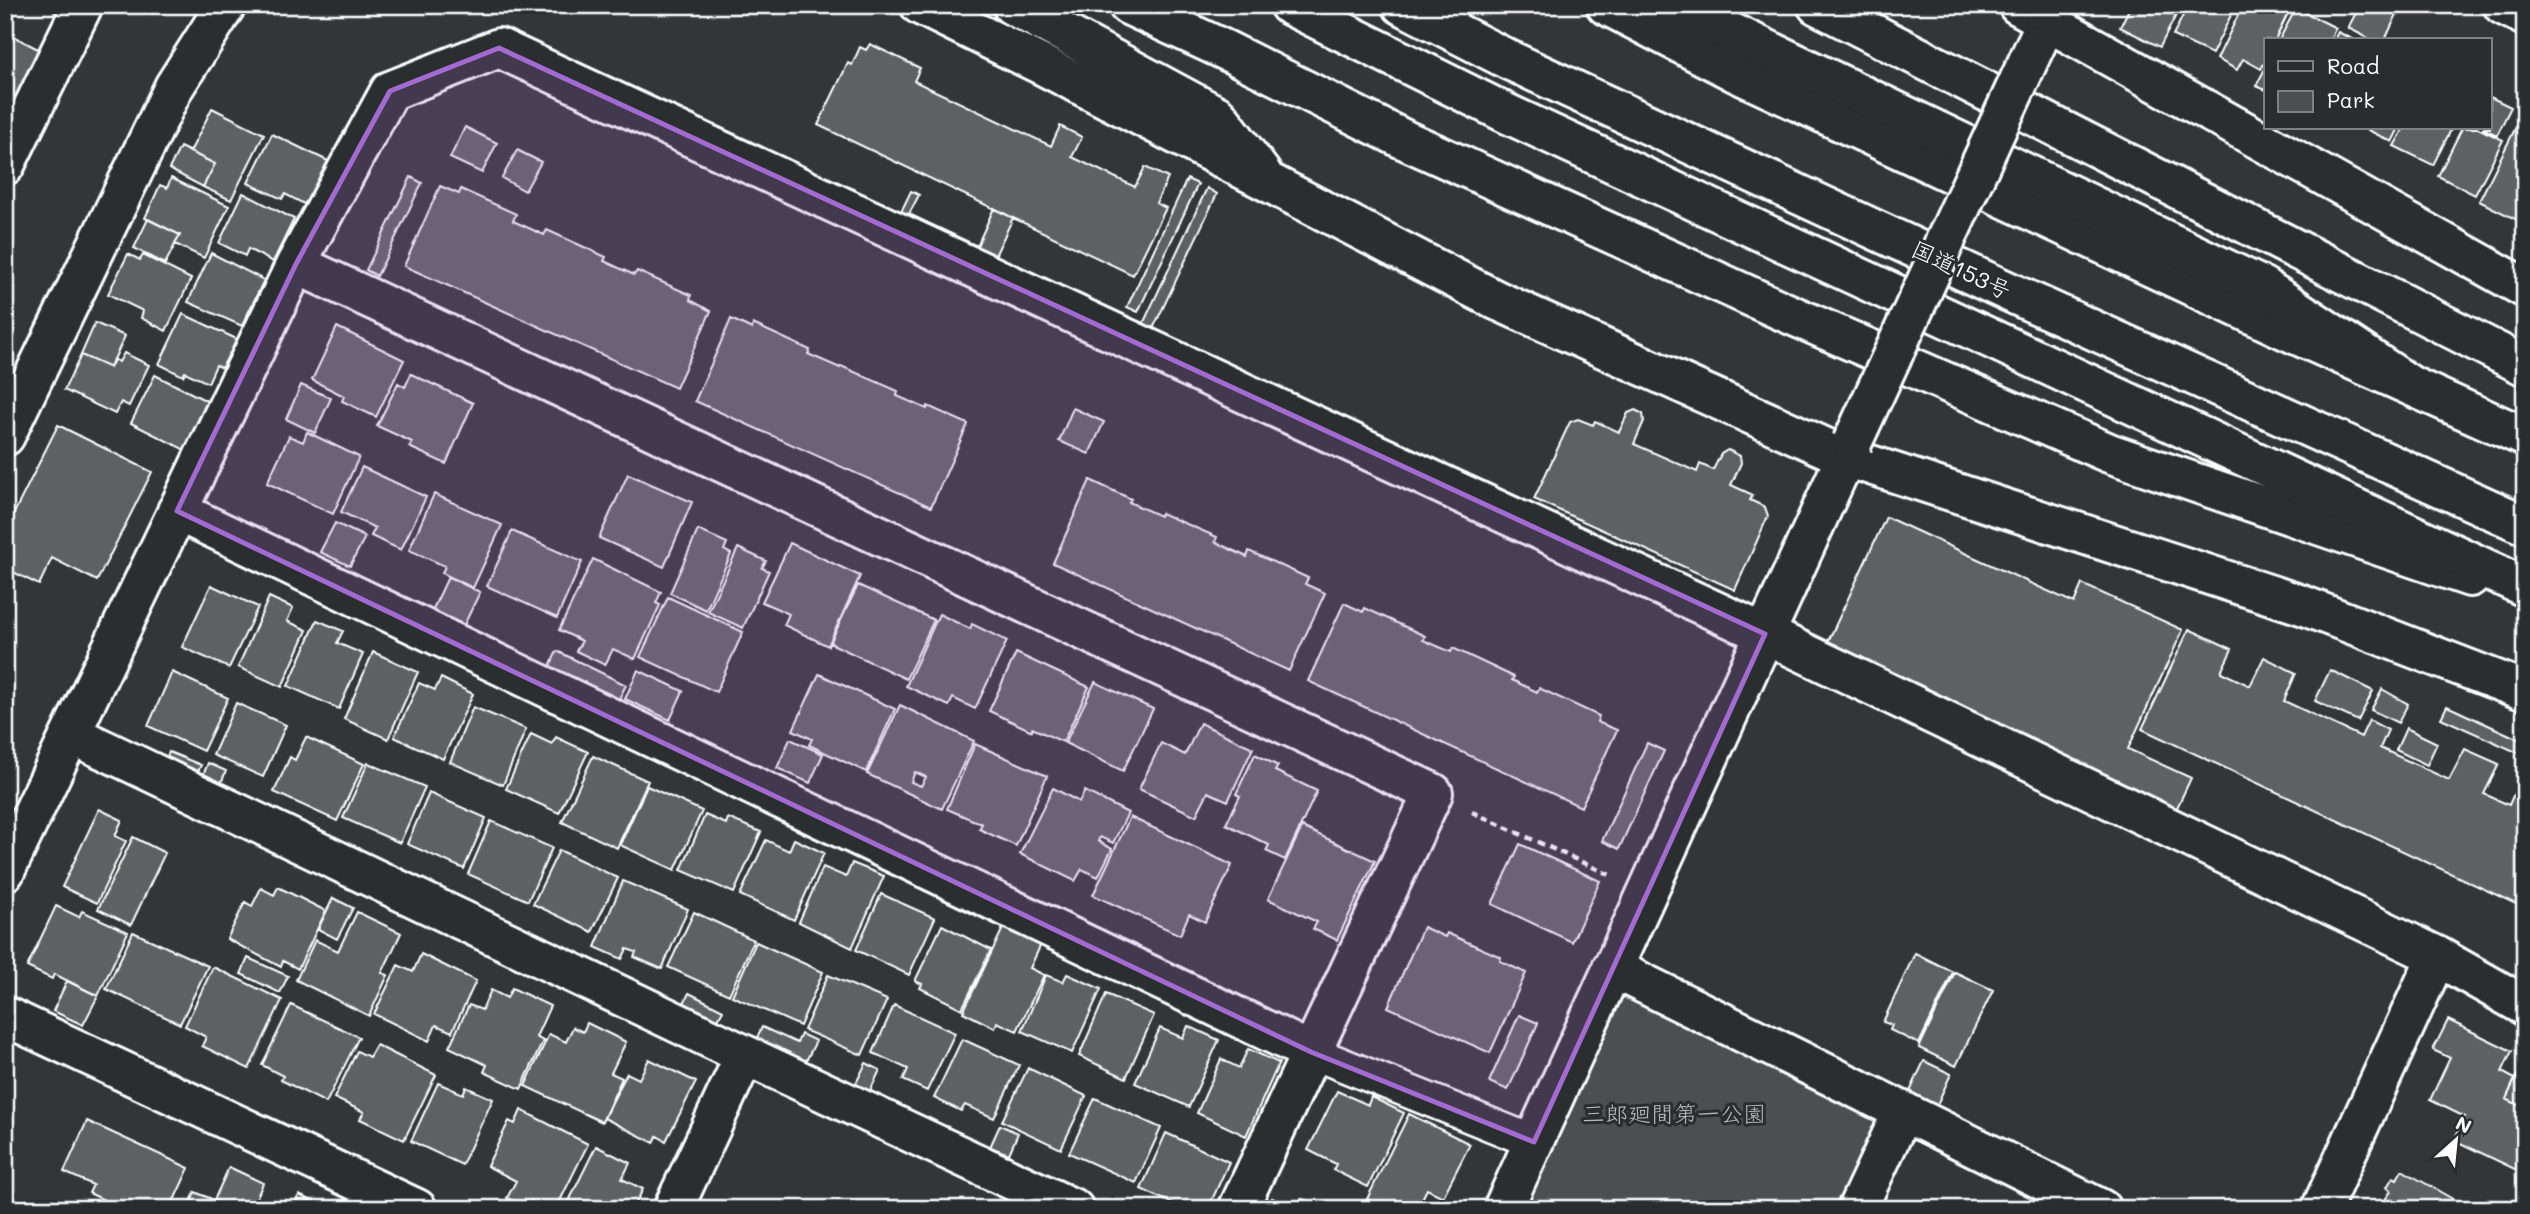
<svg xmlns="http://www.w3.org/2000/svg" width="2530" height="1214" viewBox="0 0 2530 1214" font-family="Mali,'Klee One',sans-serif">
<rect width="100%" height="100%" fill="#333536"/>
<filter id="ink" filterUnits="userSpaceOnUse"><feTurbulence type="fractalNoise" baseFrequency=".0143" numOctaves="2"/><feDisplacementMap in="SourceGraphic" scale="14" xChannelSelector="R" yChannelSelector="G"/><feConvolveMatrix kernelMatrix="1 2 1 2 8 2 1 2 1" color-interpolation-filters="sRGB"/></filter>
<g filter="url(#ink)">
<path fill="#4c4f50" stroke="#a6a7a8" stroke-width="2" d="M1627,987L1890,1113L1844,1209H1525Z"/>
<path fill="#5f6162" stroke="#fff" stroke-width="2" fill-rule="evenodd" d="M2131,5H2181L2160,47L2120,27Z
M2188,5H2236L2212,54L2173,36Z
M2243,5L2291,7L2275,40H2266V60L2261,69L2243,59L2237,70L2217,59Z
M2360,5H2384L2398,12L2385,40H2372L2348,28Z
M2296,8L2336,28L2329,40H2279Z
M5,32L42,51L5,124Z
M2338,32L2354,40H2334Z
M870,44L920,68L914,81L1051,146L1060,126L1082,137L1072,157L1135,187L1145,167L1168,178L1156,203L1166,208L1133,275L818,125L848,63L852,65L860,47L866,50Z
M2266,67V90L2256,86Z
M2490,97L2511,107L2497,135L2482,128H2490Z
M212,108L264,134L231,200L203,187L215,164L190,152Z
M2525,109V224L2479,201Z
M465,127L497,143L482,173L450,158Z
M2364,128H2399L2392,142Z
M2404,128H2452L2433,165L2394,146Z
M2462,128H2478L2503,140L2475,195L2438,176Z
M272,134L328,161L306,205L285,194L282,199L248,183Z
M180,147L215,164L203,187L169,169Z
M517,150L541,162L525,191L502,178Z
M411,177L422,183L377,276L366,270Z
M171,178L229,206L204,258L175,244L180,235L145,218L160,185L167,188Z
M1187,179L1198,184L1138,312L1127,307Z
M440,186L459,194L461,189L516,214L513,221L544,235L547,230L606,257L604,261L634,275L637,271L691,295L690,300L711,311L676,388L404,266Z
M1207,188L1217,194L1152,331L1142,326Z
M911,191L919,195L909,214L977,246L994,208L1013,218L992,262L898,218Z
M243,193L294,219L273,262L248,249L245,256L219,243Z
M148,219L180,235L165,264L134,248Z
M211,253L264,280L242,326L188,302Z
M128,254L140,260L143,255L191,279L166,331L141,318L143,311L108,294Z
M183,314L243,342L235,357L229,354L222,368L216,365L208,383L185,372L183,376L159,364Z
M731,319L752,329L753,324L810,350L808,354L840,368L841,366L898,391L897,396L927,409L928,406L968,424L931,507L695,401Z
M95,323L125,336L110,368L81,355Z
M337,327L404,360L376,417L342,401L344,396L312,380Z
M124,353L149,365L129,406L121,402L115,414L64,390L81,355L110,368L113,359L119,362Z
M411,374L473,403L446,464L409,447L412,442L377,426L398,383L405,387Z
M155,375L209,402L185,450L131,423Z
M301,385L331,398L315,433L286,419Z
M1073,408L1104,422L1089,454L1059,441Z
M1635,410L1643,414L1644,421L1634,444L1697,472L1700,464L1713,470L1721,454L1728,450L1740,456L1741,463L1731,485L1753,495L1750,500L1765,507L1768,516L1735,590L1534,499L1570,422L1578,419L1593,425L1595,421L1619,432L1628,413Z
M58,425L152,472L97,581L52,558L39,585L5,568V531Z
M307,432L359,457L333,514L267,483L289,436L303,442Z
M362,467L426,497L401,550L371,536L375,528L341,512Z
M628,474L692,502L664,567L599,538Z
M1090,480L1131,499L1129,502L1160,516L1161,513L1217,537L1215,542L1247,557L1249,551L1308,578L1305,584L1325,593L1289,671L1053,563Z
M434,494L502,525L473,588L442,573L445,566L409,550Z
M1886,517L2074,603L2082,584L2183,630L2128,749L2191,778L2176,810L1825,648Z
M335,523L365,537L350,566L320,552Z
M698,530L727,543L724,550L731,554L706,610L670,593Z
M512,531L582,562L557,618L487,586Z
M790,543L860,576L828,646L784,625L789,614L762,602Z
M738,548L766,561L762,568L769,571L743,628L708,612Z
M593,559L661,592L656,603L660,605L635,659L613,649L605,665L576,651L582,641L559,630Z
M448,577L480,592L464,625L432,611Z
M211,585L258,607L229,668L182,647Z
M858,585L934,620L906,679L830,643Z
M269,597L293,608L287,621L307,630L282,687L238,667Z
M668,597L743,632L716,692L640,657Z
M1344,603L1363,612L1365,608L1425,636L1423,640L1451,652L1453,648L1514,677L1512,680L1537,692L1539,688L1599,716L1597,722L1617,730L1581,807L1308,681Z
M939,614L970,629L972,624L1007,641L975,709L953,698L949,706L906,686Z
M317,620L343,631L337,643L363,654L339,709L288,686Z
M2189,629L2232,649L2221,672L2250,686L2264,657L2296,673L2284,701L2361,737L2369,720L2388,730L2380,748L2449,780L2465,749L2499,764L2484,794L2509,805L2519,782L2525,785V891L2518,905L2142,729Z
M557,651L626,685L618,701L549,668Z
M373,652L418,672L388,739L344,719Z
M1016,653L1089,687L1063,742L1032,728V731L989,711Z
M638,670L683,691L670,720L625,699Z
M2330,670L2373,691L2358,721L2315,701Z
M172,672L228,698L203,751L148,726Z
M819,674L895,709L866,772L809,745L812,739L793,730Z
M441,678L473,694L443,759L394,737L419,683L435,690Z
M1095,682L1153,709L1123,771L1065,743Z
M2382,689L2408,704L2398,723L2371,710Z
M236,703L286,725L263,777L213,755Z
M900,705L974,741L942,809L867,774ZM915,772L926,777L921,786L911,782Z
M2447,706L2525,742V756L2441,718Z
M473,707L526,729L503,785L450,762Z
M1200,723L1253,748L1228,801L1208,792L1196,816L1139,789L1161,743L1185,755Z
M2406,728L2437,743L2427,765L2396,750Z
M531,734L552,744L556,737L588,752L559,813L506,789Z
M306,737L364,764L337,821L274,792L290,757L295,760Z
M790,739L823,754L810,783L777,768Z
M1647,743L1664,751L1619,849L1602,841Z
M975,744L1047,776L1016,846L979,829L982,824L947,809Z
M169,752L201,765L194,780L163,766Z
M1255,754L1278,766L1275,771L1317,791L1285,860L1266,851L1269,845L1226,824L1240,796L1236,794Z
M593,756L648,781L617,848L562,822Z
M208,763L226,771L219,788L201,780Z
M368,763L425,787L400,843L343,818Z
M647,786L702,811L675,870L620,845Z
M1053,788L1079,802L1085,791L1128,813L1113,843L1100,837L1098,841L1112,849L1098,877L1082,869L1075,881L1020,854Z
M429,793L486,818L464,869L407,844Z
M99,809L122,820L115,836L126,841L97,903L62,887Z
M705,815L726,824L728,818L761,832L734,893L681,870Z
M1130,817L1232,865L1205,922L1189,914L1180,935L1093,895Z
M491,821L552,848L528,901L468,874Z
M1302,827L1375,861L1337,940L1313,929L1317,922L1268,899Z
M133,837L165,853L131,925L98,909Z
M794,839L824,853L794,920L740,895L766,840L789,851Z
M1520,844L1600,881L1572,942L1492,904Z
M559,850L618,878L592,932L533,904Z
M852,863L884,876L852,948L799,922L823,867L846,877Z
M623,881L688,909L662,969L634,957L636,952L627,949L622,959L595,947Z
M278,887L326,911L298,969L283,961L281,967L227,939L245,902L252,906L261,888L274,895Z
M881,894L935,918L909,975L856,950Z
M333,898L353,908L337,939L318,929Z
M56,906L79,917L82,911L128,932L98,996L54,974L52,979L27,967Z
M357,912L401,933L382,973L388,975L369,1016L296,980L315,940L338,951Z
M694,912L754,940L729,995L668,967Z
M1005,924L1042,942L1030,968L1044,975L1017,1031L997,1022L995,1028L963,1012Z
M942,925L991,950L962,1009L920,988L922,984L915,981Z
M1423,927L1445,937L1447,933L1501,957L1500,961L1526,973L1490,1053L1388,1007Z
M133,932L208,966L180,1024L106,989Z
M756,942L823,972L800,1026L732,996Z
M1915,953L1953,972L1919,1044L1890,1030L1892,1025L1883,1022Z
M421,954L476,981L452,1032L436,1025L429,1041L374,1014L398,965L413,972Z
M248,958L288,976L280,993L241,974Z
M213,967L282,1000L249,1069L202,1046L206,1037L185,1026Z
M1955,972L1993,990L1956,1066L1919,1048Z
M1067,974L1101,989L1072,1053L1022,1031L1046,975L1063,982Z
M828,975L887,1000L862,1055L804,1030Z
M67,981L98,996L83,1025L53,1011Z
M512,988L550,1006L536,1037L543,1041L521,1089L484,1072L487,1065L449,1047L469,1005L482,1010L491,990L507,998Z
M689,993L723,1010L717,1021L683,1005Z
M1106,994L1154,1015L1126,1078L1079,1056Z
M291,1005L359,1037L326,1103L281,1080L283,1076L262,1065Z
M894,1005L955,1033L927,1091L903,1080L908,1069L873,1053Z
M1519,1015L1538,1023L1508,1090L1489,1082Z
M2448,1020L2512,1051L2502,1072L2515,1079L2506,1099L2525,1108V1174L2454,1140L2465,1117L2430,1100L2450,1058L2433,1050Z
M587,1023L626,1042L611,1073L622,1078L602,1122L525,1086L549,1034L566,1042L573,1027L583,1032Z
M1188,1026L1219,1040L1189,1107L1135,1083L1160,1028L1183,1038Z
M762,1027L797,1043L801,1034L816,1041L805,1063L756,1040Z
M962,1039L1019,1065L994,1118L965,1105L961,1111L934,1098Z
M376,1045L436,1075L404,1140L360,1119L364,1112L334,1098L357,1051L369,1057Z
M1248,1049L1279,1063L1246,1136L1197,1113L1221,1059L1239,1068Z
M649,1059L696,1082L666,1141L657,1136L654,1143L604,1118L627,1073L639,1079Z
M1924,1061L1951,1074L1935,1109L1908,1096Z
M2524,1061H2525V1108L2506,1099Z
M866,1063L880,1070L869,1093L855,1085Z
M1028,1068L1086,1096L1061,1149L1002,1121Z
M438,1083L463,1094L466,1087L493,1099L462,1165L411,1141Z
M1337,1091L1368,1105L1371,1097L1404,1113L1368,1187L1333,1170L1336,1164L1308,1150Z
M1095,1098L1161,1128L1136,1183L1069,1153Z
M521,1110L588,1144L556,1209H547L531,1201L527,1208L507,1198L516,1181L487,1166L509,1121L515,1124Z
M1409,1114L1470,1144L1443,1197L1427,1189L1417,1209H1386L1367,1199Z
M87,1121L189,1168L170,1209H123L89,1193L93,1185L64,1172Z
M1000,1125L1018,1133L1009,1154L990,1147Z
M1166,1133L1229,1162L1208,1209H1184L1141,1189Z
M596,1146L630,1163L622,1179L643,1189L636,1203L643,1209H565Z
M229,1167L263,1183L252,1209H232L214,1200Z
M2402,1170L2458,1202L2454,1209H2395L2396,1207L2385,1200L2391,1191L2387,1187L2393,1177L2397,1179Z
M195,1192L214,1200L232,1209H188Z
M299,1195L327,1208V1209H292Z
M1272,1198L1297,1209H1267Z
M1302,1199L1326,1209H1298Z"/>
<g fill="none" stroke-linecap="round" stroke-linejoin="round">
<g stroke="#fff" stroke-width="37">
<path id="pedestrian" d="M1311,1052L1534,1142"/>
</g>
<g stroke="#fff" stroke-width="44">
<path id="minor" d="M920,5L1044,66L1496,300L1846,457L2302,605L2525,691
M1012,5L1218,116L1262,174
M2018,5L2525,288
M2503,5L2525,16
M296,264L1433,793L1238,1209
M5,436L174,87L226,5
M177,511L1311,1052
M71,734L745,1055L1074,1209
M5,871L296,264L390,91L499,48L1765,634L2437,956L2525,1006
M1612,968L2101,1209
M5,1016L417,1209
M673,1209L745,1055
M1857,1209L1903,1111
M2321,1209L2437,956"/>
</g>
<g stroke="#fff" stroke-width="44">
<path id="tertiary" d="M2036,44L2054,5
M1503,1209L1852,443"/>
</g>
<g stroke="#fff" stroke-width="44">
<path id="trunk" d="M1128,5L1225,50L1405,140L1787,313L2109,453L2470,577
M1402,5L1509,60L2018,296L2525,525
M1606,5L1735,72L2284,329L2525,437
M1817,5L2525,366
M5,165L83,5"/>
</g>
<g stroke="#fff" stroke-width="44">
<path id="motorway" d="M1289,5L1508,114L2525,587
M1674,5L2263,287L2408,384"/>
</g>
<path stroke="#fff" stroke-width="4.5" stroke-dasharray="7 5" stroke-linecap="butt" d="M1472,812L1610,875"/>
<use href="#pedestrian" stroke="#2a2d2e" stroke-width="32"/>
<use href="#minor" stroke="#2a2d2e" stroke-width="38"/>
<use href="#tertiary" stroke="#2a2d2e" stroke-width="38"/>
<use href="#trunk" stroke="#2a2d2e" stroke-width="38"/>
<use href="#motorway" stroke="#2a2d2e" stroke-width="38"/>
<g stroke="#fff" stroke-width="44" stroke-linecap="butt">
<path id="tertiary-bridge" d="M1852,443L2036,44"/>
</g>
<use href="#tertiary-bridge" stroke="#2a2d2e" stroke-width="38"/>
</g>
</g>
<path fill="#a36bd2" fill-opacity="0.2" stroke="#a36bd2" stroke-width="5" stroke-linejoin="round" d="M499,48L1765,634L1534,1142L1311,1052L177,511L296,264L390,91Z"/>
<g text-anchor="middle" stroke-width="6" stroke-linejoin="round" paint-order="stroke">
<g font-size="23" fill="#fff" stroke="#2a2d2e">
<text transform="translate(1961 270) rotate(25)" y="8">国道153号</text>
</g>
<g font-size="23" fill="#b7b9b9" stroke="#2a2d2e">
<text x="1674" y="1122">三郎廻間第一公園</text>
</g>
</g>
<rect width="2530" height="1214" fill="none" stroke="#2a2d2e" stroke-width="28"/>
<rect x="14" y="14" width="2502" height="1186" fill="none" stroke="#fff" stroke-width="2.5" filter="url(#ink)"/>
<rect x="2264" y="38" width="228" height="91" fill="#2a2d2e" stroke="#7f8182" stroke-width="2"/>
<rect x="2278" y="61" width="35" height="10" fill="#2a2d2e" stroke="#7f8182" stroke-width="2"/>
<text x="2327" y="74" font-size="21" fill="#ffffff">Road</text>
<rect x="2278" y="91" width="35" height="21" fill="#4c4f50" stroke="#7f8182" stroke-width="2"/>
<text x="2327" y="108" font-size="21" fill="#ffffff">Park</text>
<g transform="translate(2456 1140) rotate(27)" stroke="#2a2d2e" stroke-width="5" paint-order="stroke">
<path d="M0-5L12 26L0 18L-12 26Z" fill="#ffffff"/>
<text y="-10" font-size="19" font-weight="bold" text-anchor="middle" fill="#ffffff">N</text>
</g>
</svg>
